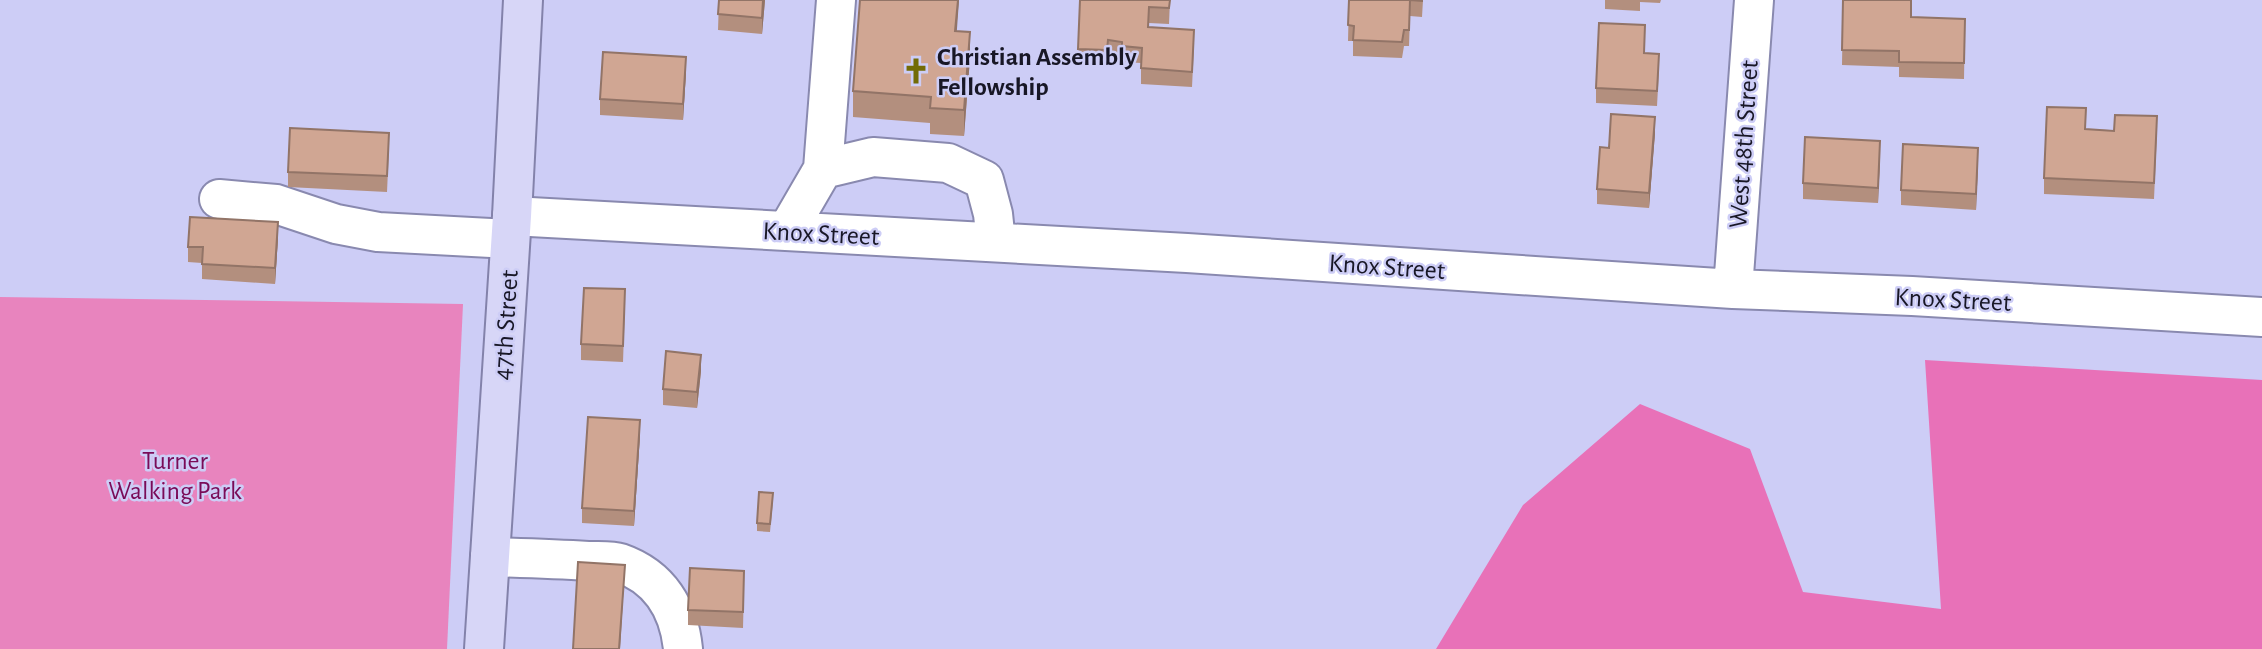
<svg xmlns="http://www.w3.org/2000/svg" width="2262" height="649" viewBox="0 0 2262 649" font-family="'Alegreya Sans',sans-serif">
<rect width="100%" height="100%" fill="#cdcdf6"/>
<path fill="#e884be" d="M0,297L463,304L447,649H0Z"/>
<path fill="#e871b8" d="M1925,360L2262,380V649H1436L1523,505L1640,404L1750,449L1803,592L1941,609Z"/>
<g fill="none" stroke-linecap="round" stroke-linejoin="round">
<g stroke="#8989af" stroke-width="42">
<path id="minor" d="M823,169L836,0
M219,199L276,204L336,224L378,232L510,239
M512,216L1187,253L1733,289L1912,296L2262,317
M787,231L823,169L873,157L948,163L984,180L993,214L996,242
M1733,289L1754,0
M490,557C523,558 555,559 588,561C598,561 611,560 620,563C660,577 679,609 683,649"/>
</g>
<g stroke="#8382aa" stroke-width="42">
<path id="major" d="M484,649L512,216L523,0"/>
</g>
<use href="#minor" stroke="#fff" stroke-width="38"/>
<use href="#major" stroke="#d7d6f7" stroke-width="38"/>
</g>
<path fill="#b38f7e" d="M719,0H765L762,34L718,30Z
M1080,0H1170L1169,24L1149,23L1148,27L1194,46L1192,87L1141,84V63L1122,62V57L1108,56L1107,66L1078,64Z
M1349,0H1423L1422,17L1410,16L1409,46H1404L1402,58L1353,56V41H1348Z
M1605,0H1661L1660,3L1640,2V11L1605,9Z
M1843,0L1911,17L1965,19L1964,79L1899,77V67L1842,65Z
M957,31L970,58L964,136L930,134V123L853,117V91Z
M1645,41V53L1659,69L1657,106L1596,103V88Z
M686,72L683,120L600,115V99Z
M2086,129L2157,132L2154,199L2044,194V178Z
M1655,133L1649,208L1597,204V189L1609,148Z
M389,148L387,192L288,187V172Z
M1880,157L1878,203L1803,199V183Z
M1978,163L1976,210L1901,205V190Z
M278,238L275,284L202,279V263L188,262V247Z
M625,305L623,362L581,360V344Z
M701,371L697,408L663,405V389Z
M640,435L634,526L582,523V508Z
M773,501L770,532L757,531V523Z
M744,586L743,628L688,625V610Z"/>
<path fill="#927467" d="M763,0H765L762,34V18Z
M958,0H959L955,57V31Z
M970,32V58L964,136V110Z
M686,57V72L683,120V104Z
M1655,117V133L1649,208V193Z
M1880,141V157L1878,203V188Z
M1978,148V163L1976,210V194Z
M278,222V238L275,284V268Z
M701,355V371L697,408V392Z
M640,420V435L634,526V511Z
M625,565L620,649H619Z"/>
<path fill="#d0a693" stroke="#927467" stroke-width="2" d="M719,0H763L762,18L718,14Z
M860,0H958L955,31L970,32L964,110L930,108L931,97L853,91Z
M1080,0H1170L1169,8L1149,7L1148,27L1194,30L1192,72L1141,68L1142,48L1122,46V42L1108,40L1107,50L1078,49Z
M1349,0H1422V1L1410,0L1409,30H1404L1402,42L1353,40L1354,26L1348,25Z
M1843,0H1911V17L1965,19L1964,63L1899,62V51L1842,50Z
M1599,23L1645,25L1644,53L1659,54L1657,91L1596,88Z
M603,52L686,57L683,104L600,99Z
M2047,107L2086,108L2085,129L2114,131L2115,115L2157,116L2154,183L2044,178Z
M1611,114L1655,117L1649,193L1597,189L1600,147L1609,148Z
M290,128L389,133L387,176L288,172Z
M1805,137L1880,141L1878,188L1803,183Z
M1903,144L1978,148L1976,194L1901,190Z
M190,217L278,222L275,268L202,264L203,247H188Z
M584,288L625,289L623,346L581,344Z
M666,351L701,355L697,392L663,389Z
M588,417L640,420L634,511L582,508Z
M759,492L773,493L770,524L757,523Z
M578,562L625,565L619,649H573Z
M690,568L744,571L743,612L688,610Z"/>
<defs>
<g id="church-bare" transform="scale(2.1)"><path d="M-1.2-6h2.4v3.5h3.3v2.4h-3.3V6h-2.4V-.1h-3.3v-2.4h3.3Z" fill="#726b06" stroke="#cdcdf6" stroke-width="2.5" paint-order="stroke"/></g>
</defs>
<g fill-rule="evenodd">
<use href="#church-bare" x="916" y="71"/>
</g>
<g text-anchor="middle" stroke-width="5" stroke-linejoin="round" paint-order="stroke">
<g font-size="26" font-weight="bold" fill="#181726" stroke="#cdcdf6" text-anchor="start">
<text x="937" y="65">Christian Assembly<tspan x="937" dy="30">Fellowship</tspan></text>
</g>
<g font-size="26" fill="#181726" stroke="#cdcdf6">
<text transform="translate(1743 144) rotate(-86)" y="9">West 48th Street</text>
<text transform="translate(821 233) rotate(3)" y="9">Knox Street</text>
<text transform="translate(1387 266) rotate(4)" y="9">Knox Street</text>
<text transform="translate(1953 299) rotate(3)" y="9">Knox Street</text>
<text transform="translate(505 325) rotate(-86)" y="9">47th Street</text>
</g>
<g font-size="26" fill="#7a0b58" stroke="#cdcdf6">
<text x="175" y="469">Turner<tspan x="175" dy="30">Walking Park</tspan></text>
</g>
</g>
</svg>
